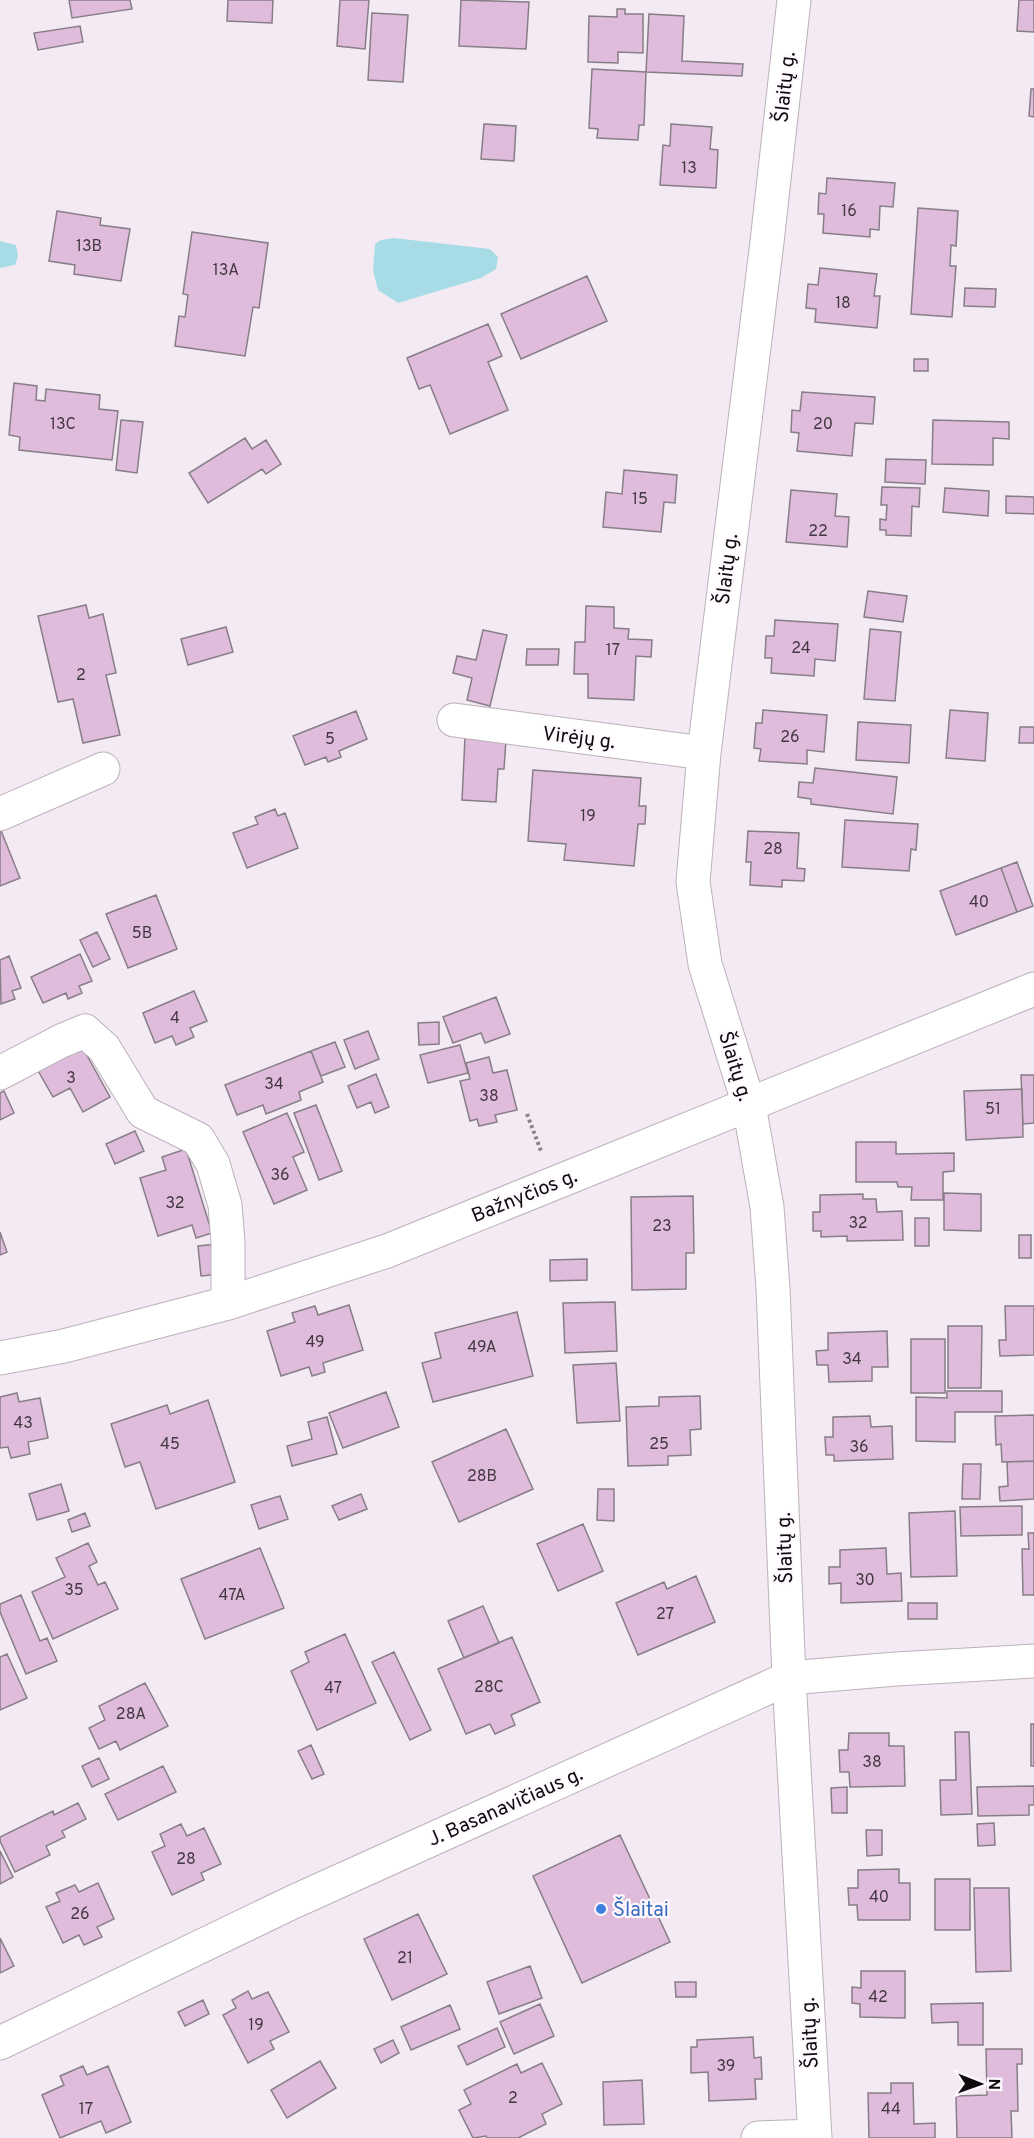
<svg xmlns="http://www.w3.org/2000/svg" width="1034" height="2138" viewBox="0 0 1034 2138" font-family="Overpass,sans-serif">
<rect width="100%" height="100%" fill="#f4eaf3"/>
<path fill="#a7dce6" d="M394,238L490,249L498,257L496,269L481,278L398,303L378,290L373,271L375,244L381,240Z
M0,241L16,245L18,256L15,265L0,268Z"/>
<path fill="#dfbcdb" stroke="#887e87" stroke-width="1.5" d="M69,0H130L132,9L72,18Z
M228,0H273L272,23L227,21Z
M340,0H369L365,49L337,46Z
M461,0L529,2L526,49L459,46Z
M1019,0H1034V32L1017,31Z
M617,9H625V14H643V53L618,52V63L588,62L589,16L617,17Z
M372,13L408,15L403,82L368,80Z
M649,14L684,16L682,61L743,64L742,76L646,72Z
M80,26L83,42L38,50L34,33Z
M592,69L646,72L644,125H639L638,140L597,138L598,129L589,128Z
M1031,89H1034V117L1029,116Z
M484,124L516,126L514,161L481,159Z
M671,124L712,127L710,149L718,150L716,188L660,185L663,145L670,146Z
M827,178L895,183L893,207L880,206L879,230L870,229V237L823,233L824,214H818L819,193L826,194Z
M918,208L958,211L956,246L951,245L950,266H956L952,317L911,314Z
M57,211L101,218L100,225L130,229L121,281L74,274L75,265L49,261Z
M192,232L268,243L259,308L253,307L245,356L175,346L179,316L185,317L188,295L183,294Z
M820,268L877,274L874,296H880L877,328L815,322L816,309L806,308L808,284L818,285Z
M587,276L607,321L521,359L501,314Z
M965,288L996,289L995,307L964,306Z
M488,324L502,356L488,362L508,410L450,434L430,385L419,389L407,358Z
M914,359H928V371H914Z
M14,383L37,386L36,400L45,401L46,389L100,395L99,409L118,411L112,460L19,450L20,437L9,435Z
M802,392L875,397L873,424L855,423L852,456L797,451L799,433L791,432L792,410L800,411Z
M121,420L143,422L137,473L116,470Z
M933,420L1009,422V439L993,438V465L932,464Z
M245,438L252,449L266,440L281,464L266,474L262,469L208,503L189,473Z
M886,459L926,460L925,484L885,482Z
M624,470L677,475L675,503L664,502L661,532L603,527L606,492L622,494Z
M882,487L920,488L919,507L912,506L911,536L886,535V530H880V519L886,520L887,505H881Z
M945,488L989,491L988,516L943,512Z
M791,490L837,494L835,516L849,517L847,547L786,542Z
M1006,496L1034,497V514L1006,513Z
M868,591L907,596L903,622L864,617Z
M86,605L89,618L103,614L116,673L106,675L120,735L83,743L73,699L58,702L38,616Z
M586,606L614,607V628L629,629L628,639L652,640L651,657L636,656L634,700L588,698V674H574L575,642H585Z
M775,620L838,624L835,661L815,659L814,676L771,673L772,658H765L766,636H774Z
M226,627L233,652L188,665L181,639Z
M870,629L901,632L895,701L864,699Z
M483,630L507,635L490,706L467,700L472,678L453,673L457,656L476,660Z
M527,649H559L558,665H526Z
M763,710L827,715L824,752L807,750V764L759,761L761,749L754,748L756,723H762Z
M950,710L988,713L985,761L946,758Z
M356,711L367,739L339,751L341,757L328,762L326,757L305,765L293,736Z
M858,722L911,725L909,763L856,760Z
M1020,727H1034V743H1019Z
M465,737L506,740L504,769H498L496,802L462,800Z
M815,768L897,777L893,814L811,804V799L798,797L799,782L813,783Z
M533,770L641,778L639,806H646L645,824H638L634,866L564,860L566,844L528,841Z
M275,809L278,816L285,813L298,848L247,868L233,833L258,824L255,817Z
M845,820L918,824L916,850L911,849L909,871L842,867Z
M0,828L20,878L0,886Z
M748,831L799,833L797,868L805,869L804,881L782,880V887L750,885L751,862H746Z
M1017,862L1033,906L1017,912L1001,868Z
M1001,868L1017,912L956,935L940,891Z
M156,895L177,949L128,968L106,914Z
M97,932L110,959L93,967L80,940Z
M80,954L92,981L79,986L82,993L68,999L66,993L43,1003L31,977Z
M9,956L21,988L12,991L15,999L1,1004L0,960Z
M194,991L207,1021L190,1028L194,1037L176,1045L172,1036L155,1043L143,1013Z
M496,997L510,1034L485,1043L481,1033L453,1043L443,1017Z
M439,1022V1044L419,1045L418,1023Z
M368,1031L379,1059L355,1069L344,1040Z
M335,1042L345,1067L321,1076L311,1051Z
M80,1043L110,1097L83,1112L70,1088L53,1097L36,1067Z
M460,1045L468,1073L428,1083L420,1055Z
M311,1051L323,1082L299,1092L301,1100L266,1114L263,1105L237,1115L225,1085Z
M489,1057L493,1073L507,1070L517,1110L495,1115L497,1122L479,1126L477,1119L470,1121L460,1081L470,1079L466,1063Z
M376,1074L389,1107L375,1113L371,1102L357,1108L348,1086Z
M1021,1075H1034V1123L1023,1124Z
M1022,1089L1023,1137L966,1140L964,1091Z
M4,1091L14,1113L0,1120V1093Z
M316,1105L342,1171L319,1180L294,1113Z
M287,1113L304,1152L293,1157L307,1190L274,1204L243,1132Z
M135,1131L144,1151L115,1164L106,1144Z
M856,1142H896V1154L954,1153V1171L943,1172V1200H911L912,1187H898L897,1182H856Z
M186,1149L212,1233L196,1238L192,1225L158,1236L140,1178L166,1170L162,1157Z
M944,1193L981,1194V1231L944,1230Z
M863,1194V1199H876L877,1212L902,1211L903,1240L847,1241V1236L821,1237V1231H813V1212H820V1195Z
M693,1196L694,1253H686V1289L632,1290L631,1197Z
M915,1218H929V1246H915Z
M0,1232L7,1252L0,1255Z
M1019,1235H1031V1258H1019Z
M218,1244L221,1274L201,1276L198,1246Z
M587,1259V1280L550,1281V1260Z
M615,1302L617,1351L565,1353L563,1303Z
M349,1305L363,1350L323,1363L325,1372L312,1376L309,1367L281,1376L267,1331L295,1322L292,1313L315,1306L318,1315Z
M1005,1306H1034V1355L1000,1356L999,1340H1006Z
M517,1312L533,1376L433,1402L422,1363L441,1358L435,1333Z
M948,1326H982L981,1388H948Z
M887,1331L888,1367H872V1381L829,1382L828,1365H817L816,1351L828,1350V1333Z
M911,1339H945V1393H911Z
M616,1363L620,1421L577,1423L573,1365Z
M947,1391H1002V1412H955V1442L916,1441V1397L947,1398Z
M386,1392L399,1427L343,1448L329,1413Z
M17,1393L19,1402L40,1398L48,1438L28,1442L30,1454L11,1458L8,1447L0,1448V1397Z
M700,1396L701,1429L690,1430L691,1455L668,1456V1465L628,1466L626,1407L659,1406V1397Z
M208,1400L235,1482L156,1509L140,1462L125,1467L111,1424L167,1405L170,1414Z
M1034,1415V1461L1002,1462L1001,1444L996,1445L995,1416Z
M870,1416L871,1427L892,1426L893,1459L834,1461V1455H826L825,1437H833V1417Z
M327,1417L337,1454L292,1466L287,1446L312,1439L308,1422Z
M506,1429L533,1489L459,1522L432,1462Z
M1034,1461V1499L1000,1501L999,1487L1008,1486L1007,1462Z
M963,1464H981L980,1499H962Z
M61,1484L69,1511L37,1520L29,1494Z
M598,1489H614V1521L597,1520Z
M361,1494L367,1509L339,1520L332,1506Z
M280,1496L288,1519L259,1529L251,1505Z
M1022,1506V1535L961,1536L960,1507Z
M955,1511L957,1576L911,1577L909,1513Z
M85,1513L90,1526L72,1532L68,1520Z
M583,1524L603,1571L558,1591L537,1544Z
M1028,1533H1034V1595H1023L1022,1549H1029Z
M88,1543L97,1562L89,1566L98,1585L105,1582L118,1609L53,1639L32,1592L65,1577L56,1558Z
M260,1548L284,1608L205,1639L181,1579Z
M886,1548L887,1574L901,1573L902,1601L841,1603V1583L829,1584V1567H840V1550Z
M696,1576L715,1622L638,1655L616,1603L664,1582L667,1589Z
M21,1595L40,1641L47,1638L57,1661L26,1674L0,1612V1604Z
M908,1603H937V1619H908Z
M483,1606L499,1643L464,1658L448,1621Z
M345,1634L376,1703L317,1730L291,1671L309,1662L305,1652Z
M512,1637L540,1702L511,1715L515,1725L495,1734L490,1724L466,1734L438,1669Z
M394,1652L431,1730L410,1740L372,1662Z
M7,1654L27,1698L0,1710V1657Z
M145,1683L168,1726L120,1750L116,1741L99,1749L89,1728L105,1720L99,1706Z
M1031,1724H1034V1766H1031Z
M955,1732H969L972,1814L941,1815L940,1780H956Z
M849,1733H889V1746H904L905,1786L850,1787L849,1772H840L839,1750H848Z
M311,1745L324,1774L312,1779L298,1751Z
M99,1758L109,1779L92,1787L82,1766Z
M163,1766L176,1792L118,1820L105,1794Z
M1034,1786V1805H1029V1815L978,1816L977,1787Z
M847,1787V1813H832L831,1788Z
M78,1803L86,1819L62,1831L65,1837L46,1846L50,1855L15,1872L0,1841V1837L53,1811L54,1815Z
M994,1823L995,1845L978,1846L977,1824Z
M181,1824L187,1836L204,1828L221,1864L201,1873L204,1880L172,1895L152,1852L165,1846L160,1834Z
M866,1830H882V1855L867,1856Z
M620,1835L670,1942L582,1983L533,1876Z
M0,1851L13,1877L0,1884Z
M899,1869V1883H910V1920H858L857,1905H849L848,1888H858V1870Z
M935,1879H970V1930H935Z
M98,1883L114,1919L97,1927L102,1937L84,1945L79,1935L63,1943L46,1907L60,1901L56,1893L75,1885L79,1892Z
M974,1888H1009L1011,1971L976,1972Z
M418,1914L447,1974L392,2000L364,1939Z
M0,1938L14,1966L0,1973Z
M530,1966L542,1998L499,2014L487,1982Z
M861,1971H905V2018L860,2017V2004L852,2003V1987L861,1988Z
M675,1982H696V1997H676Z
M248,1991L252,1999L268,1992L289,2032L270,2041L274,2049L248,2063L223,2015L236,2008L232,2000Z
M203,2000L209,2014L185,2026L178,2012Z
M983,2003V2045H958V2022L932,2023L931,2004Z
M540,2004L554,2036L514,2054L500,2022Z
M450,2005L460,2029L411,2050L401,2027Z
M497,2028L505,2047L467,2065L458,2046Z
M753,2037L754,2058L761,2057L762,2079H755L756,2099L709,2101L708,2072L691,2073V2047H697V2040Z
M393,2040L399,2053L381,2063L374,2049Z
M986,2049H1022V2064H1017L1018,2111H1011L1012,2138H957L956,2096L987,2095Z
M320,2061L336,2088L287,2118L271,2090Z
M542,2063L562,2104L542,2114L546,2124L518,2138H487L486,2136L473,2138L459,2110L471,2104L464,2090L517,2064L521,2073Z
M83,2066L87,2075L108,2066L131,2122L106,2133L101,2121L60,2138L42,2095L64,2085L60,2076Z
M642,2080L644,2124L604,2125L603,2082Z
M891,2083H913L914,2124L935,2123V2138H869L868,2093H891Z"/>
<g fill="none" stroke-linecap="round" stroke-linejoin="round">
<g stroke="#bcb2bb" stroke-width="35">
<path id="minor" d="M794,0L767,242L704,753L693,882L705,964L749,1105L767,1207L773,1288L789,1678L815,2138
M454,720L704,753
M0,814L103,769
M0,1073L61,1041L85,1031L104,1048L143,1112L198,1139L213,1164L225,1205L228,1242V1303
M0,1358L64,1346L228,1303L387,1251L1034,989
M0,2043L293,1902L789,1678L896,1669L1034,1661
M758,2138L815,2136"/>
</g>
<path stroke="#8a8389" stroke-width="4" stroke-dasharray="3 3" stroke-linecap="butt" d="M527,1114L541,1151"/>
<use href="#minor" stroke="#fff" stroke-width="33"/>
</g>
<circle fill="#3f7fe0" stroke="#fff8fe" stroke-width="2" cx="601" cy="1909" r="6"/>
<g text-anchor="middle" stroke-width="4.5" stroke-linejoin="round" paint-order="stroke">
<g font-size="16" fill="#423740">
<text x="689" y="173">13</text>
<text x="849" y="216">16</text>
<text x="89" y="251">13B</text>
<text x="226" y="275">13A</text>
<text x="843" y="308">18</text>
<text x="63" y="429">13C</text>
<text x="823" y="429">20</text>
<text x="640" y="504">15</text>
<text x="818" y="536">22</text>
<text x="801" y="653">24</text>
<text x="613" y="655">17</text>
<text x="81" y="680">2</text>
<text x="790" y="742">26</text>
<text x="330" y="744">5</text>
<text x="588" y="821">19</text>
<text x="773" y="854">28</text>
<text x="979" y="907">40</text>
<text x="142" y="938">5B</text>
<text x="175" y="1023">4</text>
<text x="71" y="1083">3</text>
<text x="274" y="1089">34</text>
<text x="489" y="1101">38</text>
<text x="993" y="1114">51</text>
<text x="280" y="1180">36</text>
<text x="175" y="1208">32</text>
<text x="858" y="1228">32</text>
<text x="662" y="1231">23</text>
<text x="315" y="1347">49</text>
<text x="482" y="1352">49A</text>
<text x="852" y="1364">34</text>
<text x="23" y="1428">43</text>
<text x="170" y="1449">45</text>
<text x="659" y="1449">25</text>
<text x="859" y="1452">36</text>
<text x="482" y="1481">28B</text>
<text x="865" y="1585">30</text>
<text x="74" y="1595">35</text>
<text x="232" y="1600">47A</text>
<text x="665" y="1619">27</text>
<text x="489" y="1692">28C</text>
<text x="333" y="1693">47</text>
<text x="131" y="1719">28A</text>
<text x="872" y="1767">38</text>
<text x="186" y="1864">28</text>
<text x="879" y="1902">40</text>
<text x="80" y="1919">26</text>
<text x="405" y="1963">21</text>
<text x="878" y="2002">42</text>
<text x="256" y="2030">19</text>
<text x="726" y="2071">39</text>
<text x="513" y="2103">2</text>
<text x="86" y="2114">17</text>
<text x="891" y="2114">44</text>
</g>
<g font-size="20" fill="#0e0b0d" stroke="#fff8fe">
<text transform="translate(784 87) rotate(-84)" y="7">Šlaitų g.</text>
<text transform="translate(726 569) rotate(-83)" y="7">Šlaitų g.</text>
<text transform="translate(579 737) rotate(7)" y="7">Virėjų g.</text>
<text transform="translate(736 1066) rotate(73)" y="7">Šlaitų g.</text>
<text transform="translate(524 1195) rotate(-22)" y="7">Bažnyčios g.</text>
<text transform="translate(784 1548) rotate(-92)" y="7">Šlaitų g.</text>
<text transform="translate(505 1806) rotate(-24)" y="7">J. Basanavičiaus g.</text>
<text transform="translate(809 2033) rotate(-93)" y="7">Šlaitų g.</text>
</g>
<g font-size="20" fill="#366cbe" stroke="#fff8fe" text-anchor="start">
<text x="613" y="1916">Šlaitai</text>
</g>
</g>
<g transform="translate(980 2084) rotate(91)" stroke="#fff8fe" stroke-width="4.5" paint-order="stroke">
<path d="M0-4.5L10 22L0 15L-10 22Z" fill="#0e0b0d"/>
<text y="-9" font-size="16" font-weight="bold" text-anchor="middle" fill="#0e0b0d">N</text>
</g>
</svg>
